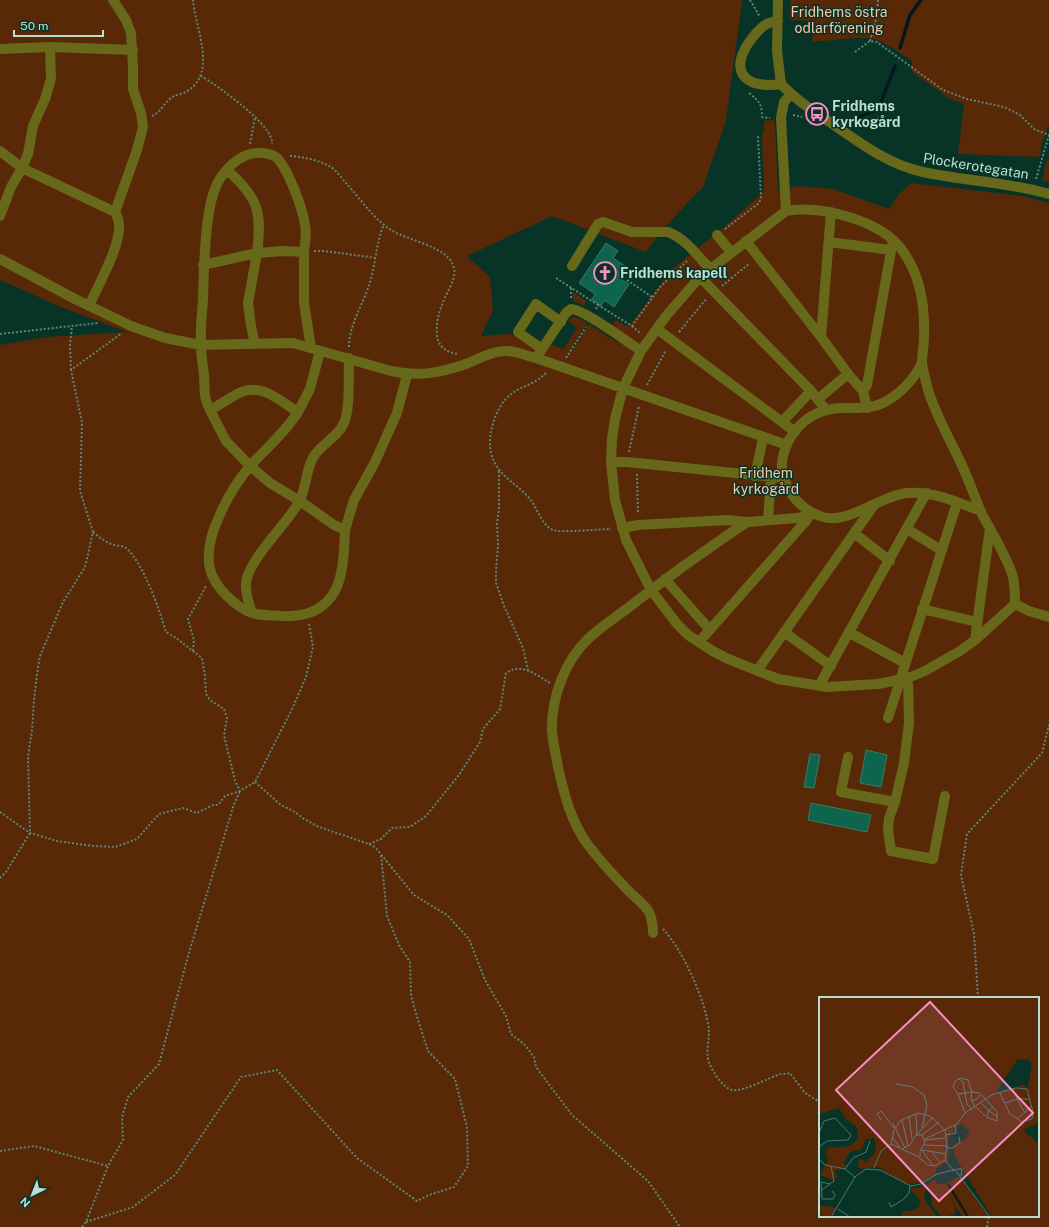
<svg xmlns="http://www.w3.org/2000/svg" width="1049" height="1227" viewBox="0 0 1049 1227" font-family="'Public Sans',sans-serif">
<rect width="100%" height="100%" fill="#083327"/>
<path fill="#592807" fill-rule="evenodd" d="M0,0H742L726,121L703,187L662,230L646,252L552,216L467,256L490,277L493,311L481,336L509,334L541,341L563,349L577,328L568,321L574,316L587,323L569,352H571L589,324L618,343L619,339L611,327L616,320L628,327L673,268L722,229L764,191L762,135L764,131V121L773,120L775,123L778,189L799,186L833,189L889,209L899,194L911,183L1022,196L1049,203V1227H0V345L46,337L127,332L61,307L0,280ZM820,998H1038V1216H820Z
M791,0H1049V124L1041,146L1040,157L958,154L964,104L950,99L912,72V61C901,54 890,45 877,40C861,35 830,41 812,42L814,21L789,20Z
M1049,156V181H1043L1045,166Z
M573,292L586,301L584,306L577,302L573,301Z"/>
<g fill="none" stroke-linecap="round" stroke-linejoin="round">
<path stroke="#04171f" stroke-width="3.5" d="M900,48L910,15L921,0
M859,117L874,111L881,102L895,66"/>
</g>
<path fill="#0e644d" stroke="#317e66" d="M606,243L618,251L613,258L628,268L621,279L629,284L614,307L604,300L601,306L592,300L595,294L579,283Z
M866,750L887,755L881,787L860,783Z
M810,754L820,755L814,788L804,787Z
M811,803L871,815L867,832L808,820Z"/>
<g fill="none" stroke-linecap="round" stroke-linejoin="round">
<path stroke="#5d8578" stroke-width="2" stroke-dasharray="2 2" stroke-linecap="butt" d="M750,0L760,17
M870,41L877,16L878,0
M855,52L870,41L877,42L943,90L967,99L1004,107L1020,115L1034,129L1049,135
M201,76C217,85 266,121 271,138C272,140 272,142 272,144
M749,93C759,101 762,104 762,117L770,118
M793,115L802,117
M152,116C161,112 164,103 172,97C177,94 184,94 189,90C217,70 195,28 193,0
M250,144L255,117
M290,156C295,156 300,157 305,158C314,160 323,162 331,167C337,171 342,179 347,184C361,200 374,219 391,230C408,241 449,246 454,268C457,280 445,294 442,305C438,315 436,324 437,335C438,347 447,353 459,354
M1036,179L1049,135
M725,229L759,203L761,198L758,136
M314,251H325L376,258
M556,278L598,305
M627,280L652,297
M722,286L750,263
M571,288V298
M596,309L598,305L632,326L660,287L688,260
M632,326L640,333
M679,332L707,298
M0,334L98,323
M349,347C349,324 364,303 370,282C376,263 376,243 384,224
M566,358L586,327
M71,370L70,345L72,326
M546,373C530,389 513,385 500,407C489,427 484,453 501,472C510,482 522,489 530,499C538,509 541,525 553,530C560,533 601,529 611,529
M647,385L666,350
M629,452L639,406
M499,471V508L497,524L498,545L496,572V583L504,606L523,648L528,670
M637,474L638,514
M93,532C99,537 104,541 111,544C116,546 122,545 126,548C144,564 159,609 166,632L176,638L202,658L205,676L206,694L210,700L224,709L227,718L224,735L235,781L240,791
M193,651L194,640L188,619L206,586
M255,782L281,805L295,812L304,819L319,827L369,844L375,847L414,895L447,915L469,939L485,980L506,1016L511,1034L525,1045L534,1057L536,1067L572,1115L648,1181L680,1227
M0,812L30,833L57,841L93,846L115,847L137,839L159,814L183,808L197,813L213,805H218L225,796L240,791L255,782L293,707L306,677L313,647L309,624
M369,844L381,839L392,828L410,827L426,816L459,775L480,742L483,729L500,709L506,673C522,662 536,675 550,683
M0,878L6,872L30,833L28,757L32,730L34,700L37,674L40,656L63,602L85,567L93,532L80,491L82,423L71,370L122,333
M663,929C683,950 707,1003 709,1032C709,1043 705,1055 710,1065C714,1073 723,1088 732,1090C745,1092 769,1077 781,1074C784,1074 787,1074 790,1073L805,1093L820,1102
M978,998L974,934L961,875L967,834L1042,753L1049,725
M0,1151L34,1146L108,1166
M86,1222L133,1207L175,1175L241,1077L277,1070L357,1158L417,1201L429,1195L454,1187L468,1166L467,1127L455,1079L428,1051L418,1020L411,996L410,962L399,945L387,916L381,854
M82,1227L86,1222L108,1166L123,1140L122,1117L128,1097L159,1064L188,956L234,804L240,791
M987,1227L989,1216"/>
<path stroke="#68681b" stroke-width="10" d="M113,0L126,20L131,33L133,66V89L141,113L143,127L137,150L115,212
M778,0L777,51L781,84
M778,21C766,22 760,28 753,37C727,69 743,90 781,84
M0,49L50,47L133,50
M781,84C796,100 816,113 834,125C861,144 890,165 923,172C965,181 1008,182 1049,194
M0,151L22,168L28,154L33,126L45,99L51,79L50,47
M786,211C820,205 881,220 902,250C920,274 925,306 924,336C924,345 922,354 922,363C923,371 926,381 928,390C936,415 949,438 960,461C968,478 974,495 981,512C991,532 1007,556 1013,577C1015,586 1015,595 1015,604L975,640L960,651L925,671L908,678L878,684L827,687L778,679L726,658L711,650L688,635L677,624L651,590L626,540L615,500L611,462L612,439L615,419L623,388L641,351L666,316L700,277L786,211L781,118L784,102L791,94
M0,216L11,187L22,168L115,212C117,216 119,219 119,224C121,246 98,285 89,306
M717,235L731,252
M746,241L821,337L848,374L863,391
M829,242L891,250
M304,252V303L311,348
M0,259L75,299L131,326L165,338L201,345L293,343L391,371C418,377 440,373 466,364C479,359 491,351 506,351C516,351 527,356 536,358L787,445
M203,265L257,253C262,212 259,198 227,170
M572,266L598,224L603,222L632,232H668C686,239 697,255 710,269
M700,277L811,391L826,410
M657,329L782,422L795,432
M821,337L831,212
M255,344L251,326L248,303L257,253L284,251L304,252C305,243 307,234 305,225C303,209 288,169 277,158C273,154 268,154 263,153C244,151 231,163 221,177C214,187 211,200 209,212C204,241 204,270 203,299C202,315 200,330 201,345C201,355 203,365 204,375C205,388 203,398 210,410C220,405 229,398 239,393C261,382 280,401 298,412L310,389L320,351
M542,349L518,332L536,304L561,322
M536,358L566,313L571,309C583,309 628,342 641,351
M922,363C914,379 901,393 885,402C871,409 859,408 844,408C820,408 801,419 789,440C784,450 780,464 783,475C789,495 800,509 820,516C846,527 880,495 908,493C934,491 958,503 981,511
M818,399L848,374
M867,408L863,391L867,385L893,240
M210,410L226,441L250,466L270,483L300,501L334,525L345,530C344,550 344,581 331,597C319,613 301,617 282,616C272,615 262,616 252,613C243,610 234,603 227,596C207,577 205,558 213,532C221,509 234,485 250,466C266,448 285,433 298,412
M782,422L811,391
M611,462H627L784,478
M755,476L763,438
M768,519L771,477
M622,528L638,525L727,520L747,522L798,518L805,516L811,513
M907,529L941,550
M345,530L354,500L375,462L397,413L407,375
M854,533L890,561
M665,579L710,630
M1015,604L1029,611L1049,617
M922,609L977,622
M252,613C249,604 245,593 246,583C248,560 287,524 299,502C307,488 305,470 314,456C322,444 337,437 343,425C351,410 348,376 349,358
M784,632L831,666
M850,633L905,663
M975,640L990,528
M699,642L806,521L811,513
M757,671L874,505
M908,678L909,723L904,763L895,802L889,818L888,830L891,851L933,859L945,796
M819,686L923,499L927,493
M888,718L957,503
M848,757L841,792L895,802
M653,933C653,926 652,919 649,912C643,902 631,895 624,886C611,873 599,859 588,845C571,822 564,794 558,767C556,755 553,743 552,731C551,698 565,660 589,638C604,624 621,614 637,601C673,573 710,547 747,522"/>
</g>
<defs>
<g id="bus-ring" transform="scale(1.15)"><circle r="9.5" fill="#083327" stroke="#fb8fc5" stroke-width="1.5"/><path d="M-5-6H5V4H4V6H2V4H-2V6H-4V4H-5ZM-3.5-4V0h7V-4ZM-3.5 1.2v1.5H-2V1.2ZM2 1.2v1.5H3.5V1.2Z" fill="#fb8fc5"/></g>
<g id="church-ring" transform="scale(1.15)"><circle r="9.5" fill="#083327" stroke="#fb8fc5" stroke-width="1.5"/><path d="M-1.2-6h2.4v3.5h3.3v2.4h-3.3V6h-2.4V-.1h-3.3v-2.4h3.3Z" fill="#fb8fc5"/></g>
</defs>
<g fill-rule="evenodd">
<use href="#bus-ring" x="817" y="114"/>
<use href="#church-ring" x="605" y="273"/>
</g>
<g text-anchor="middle" stroke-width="3" stroke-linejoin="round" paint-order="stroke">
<g font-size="14" fill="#fbc5a8" stroke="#083327">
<text x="839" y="17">Fridhems östra<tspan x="839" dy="16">odlarförening</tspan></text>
<text x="766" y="478">Fridhem<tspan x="766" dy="16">kyrkogård</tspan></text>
</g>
<g font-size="14" font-weight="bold" fill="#baded0" stroke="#083327" text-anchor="start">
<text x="832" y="111">Fridhems<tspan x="832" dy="16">kyrkogård</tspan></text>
<text x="620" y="278">Fridhems kapell</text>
</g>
<g font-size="14" fill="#baded0" stroke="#083327">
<text transform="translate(976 166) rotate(9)" y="5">Plockerotegatan</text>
</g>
</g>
<g transform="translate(819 997)">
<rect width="220" height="220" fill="#083327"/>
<path d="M0,0H220V126L204,133L220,147V220H173L135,158V147L146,143L151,132H147L143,126L134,132L136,134L130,139L129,163L135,169L129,164L117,172V176L104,185L94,187L83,185L59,170L42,172L39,170L40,163L42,161L46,165L55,157L57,148L55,141L46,143L43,152L31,155L24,166L27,168L25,172L16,173L18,180L14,183L1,178L9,163L6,154L10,151L31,149L38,143L39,137L37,129L27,122L20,111L0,117ZM199,62L210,63L213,67L209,91L204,88L176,96ZM138,180H141L170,220H144L135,208L137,217L123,220L112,207L113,200L107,189L115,182L119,187H127ZM105,187L107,192L105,202L118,220H82L84,214H93L100,210L101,204L91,191L102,190ZM0,207L6,209L18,211L11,219L6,220L0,216Z" fill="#592807" fill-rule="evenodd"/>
<path fill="none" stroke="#04171f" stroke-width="2" d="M129,187L149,220"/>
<path fill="none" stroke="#4f776b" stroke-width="1" d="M140,82L144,85L148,107L153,113M77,87L94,90L105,98L108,108L103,131M139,97L146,116M153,104L152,101L153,95L152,93L149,83L142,81L136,84L134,90L139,97L153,95L161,96M186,106L198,102L194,92M174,109L170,114L179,120M157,110L166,119M156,111L153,104L158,102L162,97L178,115V124L167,120L170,114L162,106M206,116L198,102H211M97,117L98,138M90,119L93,142M198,122L213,109M62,123L58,117L62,114L75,131M83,123L89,149M74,126L86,151M0,136L5,124L16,121L32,138L29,143L8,144L0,150M98,138L114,120M103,138L120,125M127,138L137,136L136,128M73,140L81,151M106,142L138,127L146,116L171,99L175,97L182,95L197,91L208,92L214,115L213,122L203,125L191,117L181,96M106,143L127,141M72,147L75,133L82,123L99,116L111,119L126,133L128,149L126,163L135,174M72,147L98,159L109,168L116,169L126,163M105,148L128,149M128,151H134L141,146L140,140M83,152L91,148L97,138H103L106,145L101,154V160M103,153L114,169M104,153L127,157M112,154L122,166M0,162L6,168L26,172L36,180M55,171L62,154L72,147M26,172L34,161L47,155L51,144M137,174L171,220M11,187L2,185L3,202H14L16,198L13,194M3,193L15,184L12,169M70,205L72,210L85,202L90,196L91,188M19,212L31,220M12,220L36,180L47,172L61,173L92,189L102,187L118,177L139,172H143L142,179"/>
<path fill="#fb8fc5" fill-opacity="0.15" stroke="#fb8fc5" stroke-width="2" d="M111,5L214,116L120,204L17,93Z"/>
<rect width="220" height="220" fill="none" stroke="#baded0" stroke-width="2"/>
</g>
<g transform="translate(32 1195) rotate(223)" stroke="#083327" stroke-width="3" paint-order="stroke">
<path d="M0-3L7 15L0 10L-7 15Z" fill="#baded0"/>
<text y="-6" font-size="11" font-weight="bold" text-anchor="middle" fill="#baded0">N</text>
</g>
<path d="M14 30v6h89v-6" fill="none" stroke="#baded0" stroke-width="2"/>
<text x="20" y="30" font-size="12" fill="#baded0" stroke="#083327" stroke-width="3" paint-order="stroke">50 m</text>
</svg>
